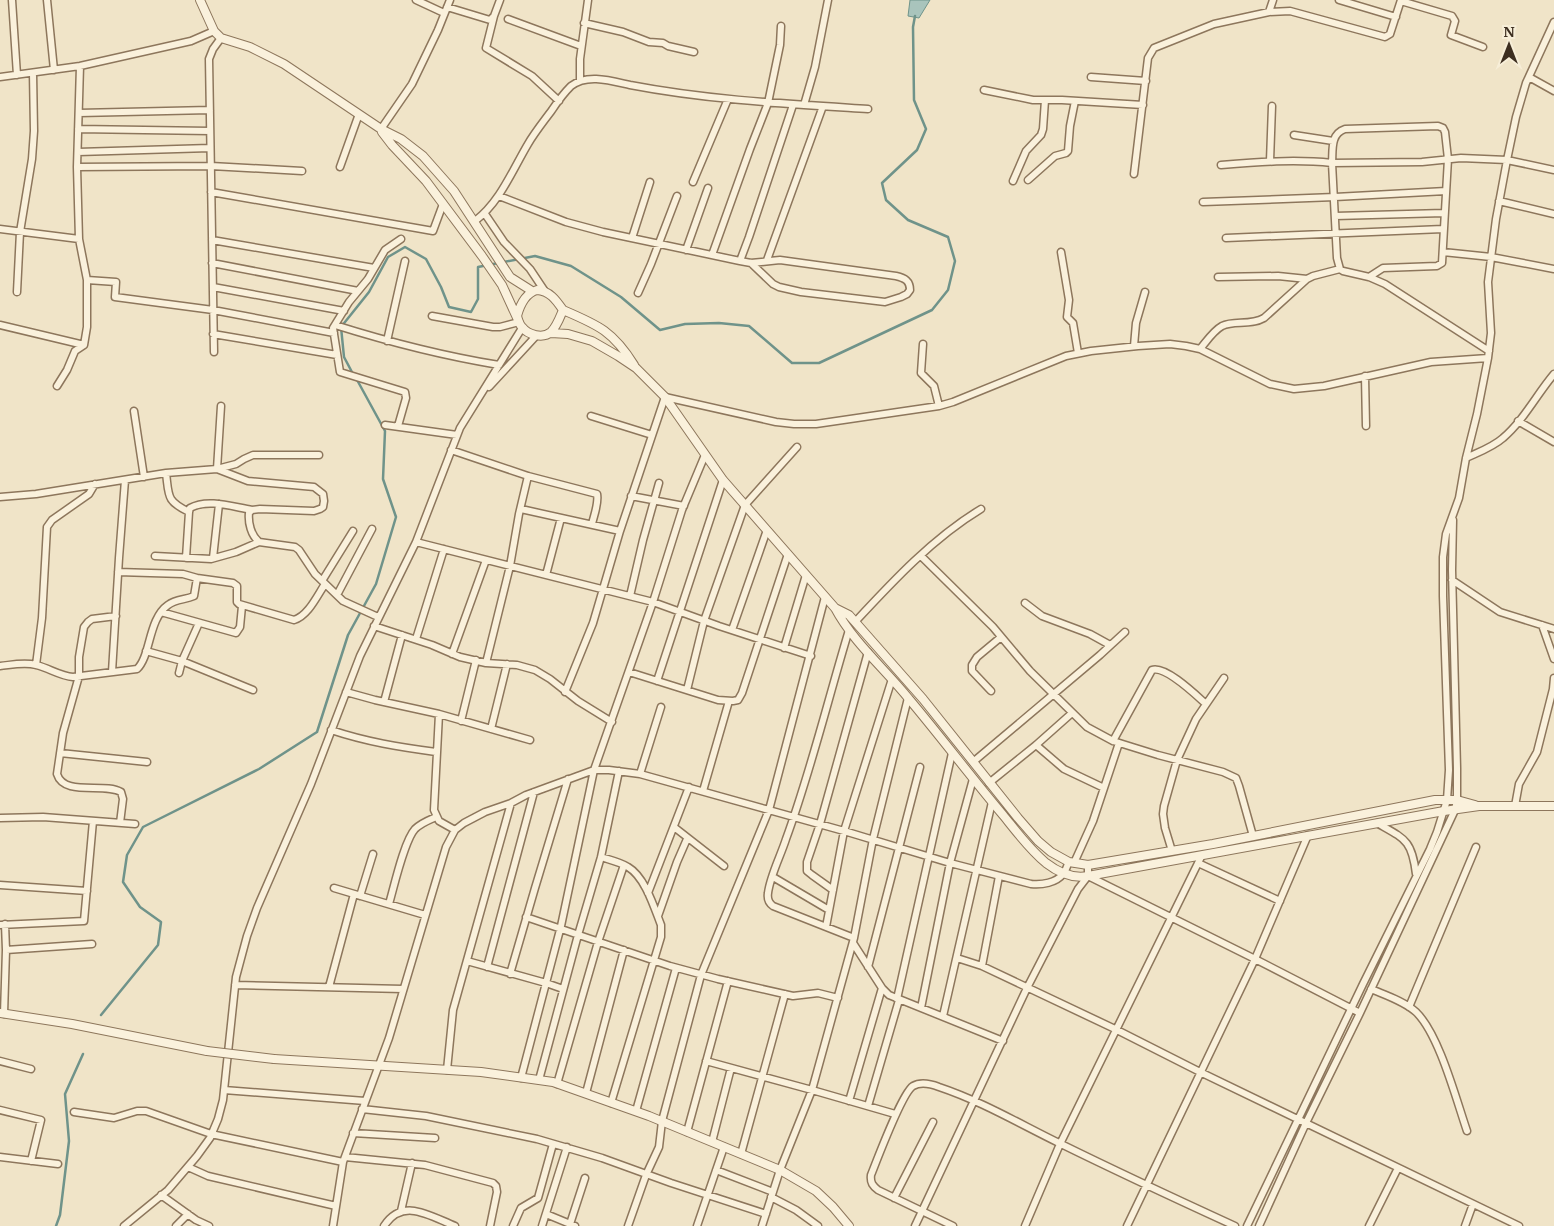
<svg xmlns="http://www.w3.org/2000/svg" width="1554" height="1226" viewBox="0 0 1554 1226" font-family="Merriweather,serif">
<rect width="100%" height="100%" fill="#f0e4c8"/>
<path fill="#a9c4bc" stroke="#6f938a" d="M910,0H930L919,18L908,16Z"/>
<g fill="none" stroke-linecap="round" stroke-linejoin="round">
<path stroke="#6f938a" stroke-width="2.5" d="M353,374L344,357L341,327L369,292L388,257L405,247L426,259L441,287L449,307L471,312L478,299V267L535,256L571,266L621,297L660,330L685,324L719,323L749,326L792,363H819L932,310L948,290L955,261L948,237L908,220L886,200L882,183L917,150L926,129L914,100L913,27L915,16
M101,1015L158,945L161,922L140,907L123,882L127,855L143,827L259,769L317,732L348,635L376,584L396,517L383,479L385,431L356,378
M56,1226L60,1215L69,1141L65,1094L83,1054"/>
<g stroke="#8d765c" stroke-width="9">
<path id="minor" d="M12,0L17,75
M47,0L54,70
M416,0L444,13
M1339,0L1396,17
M1401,1L1452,16L1455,21L1451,35L1483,47
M447,7L490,20L494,16L500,0
M1269,12L1273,0
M494,16L486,48L532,76L559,101
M508,19L581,46
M584,23L623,32L649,42L663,43L668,46L694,52
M0,77L80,66L191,41L214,31
M1091,77L1146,81
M1529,77L1554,91
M580,80V59L588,0
M984,90L1033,100H1062L1143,105
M804,105L815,67L828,0
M79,113L210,110
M78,129L210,131
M381,129L412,84L438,30L450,0
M1294,135L1333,141
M78,152L210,148
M1270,161L1272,106
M1221,165C1258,162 1295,159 1332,163L1337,258L1340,269L1343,271L1369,277L1385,284L1489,351
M77,167L211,166L302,171
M340,167L359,114
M1134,174L1148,58L1154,48L1214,24L1269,12L1290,11L1385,37L1390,34L1401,0
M1028,180L1055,156L1066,153L1068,151L1070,126L1075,101
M1013,181L1026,151L1041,135L1043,129L1045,100
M693,182L728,99
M211,192L433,231L443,204
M499,196L566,222L603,232L740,261L751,263L780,260L896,276C905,278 910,281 910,290L907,294L901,297L885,302L801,292L779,287L773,284L751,263
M1499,201L1554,214
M1203,202L1335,197L1446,191
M485,214L504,242L530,269L544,290
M1335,216L1444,213
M475,221C500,202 512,171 528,144C535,132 544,121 552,110C558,101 564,93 571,86C587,73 612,81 630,85C708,100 788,104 868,109
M0,229L79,239
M632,238L650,182
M1226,238L1443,229
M212,240L374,268
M686,250L708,188
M1061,252L1069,300L1067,317L1073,323L1078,353
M1443,252L1491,257L1554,269
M712,255L750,149L768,103L780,45L781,26
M767,260L823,106
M740,261L749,237L793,105
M212,263L358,291
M1218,277L1278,276L1307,279
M1369,277L1383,268L1437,266L1442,263L1448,159L1445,132L1443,128L1438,126L1345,129C1330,134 1333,150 1332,163L1422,162L1461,158L1507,160L1554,170
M87,280L116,282L115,297L213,310L334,333
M213,287L344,311
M17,292L20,232L32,159L34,131L33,73
M638,293L651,264L677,196
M432,316L493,327H500L519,322
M0,325L84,345
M335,325C389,342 444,356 499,365
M213,334L337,355
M387,341L405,261
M923,344L921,373L934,386L939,406
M1134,346L1136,323L1145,292
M1200,349C1206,342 1213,331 1222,326C1234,320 1250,326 1264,318L1307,279L1313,276L1340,269
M214,352L209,59L213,49L221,38
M1365,376L1366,426
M57,386L67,370L75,351L84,345L87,327V280L79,239L77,167L80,66
M489,387L536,336
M221,406L217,469L248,481L314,487L323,494L324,501L323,507L320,509L314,511L260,509L252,510L249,513C248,523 251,535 259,542L295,547L299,550L315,574L343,601L378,617
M134,411L144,477
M591,416L652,435
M1518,421L1554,442
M385,425L457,435
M398,426L406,398L405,392L340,372L333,328L349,302L368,279L385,250L401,239
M451,450L528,476L597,494C599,503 594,515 592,524
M1466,458C1479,452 1493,447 1503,438C1524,420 1537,394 1554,374
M166,473C169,496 166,501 189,512
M631,496L684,506
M0,497L36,494L166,473L217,469L236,464L244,459L253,455H319
M521,509L620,531
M416,542L653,602L719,626L811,656
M155,556L211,559L236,552L259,542
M921,556L993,627L1030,671L1087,727L1113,741L1158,755L1223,772L1236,778L1239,786L1253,836
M186,558L189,512L190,508C208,498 233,507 252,510
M213,558L219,504
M118,572L183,574L197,578L233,583L237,586V602L239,604L294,620C308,616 317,596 325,584
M546,575L561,518
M1452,580L1500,612L1554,629
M322,581L353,531
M337,595L372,529
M630,596L643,540L659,483
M1025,603L1042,616L1090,634L1110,645
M161,612L236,633L240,627L242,606
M116,616L92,619L88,622L84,627L79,657V676L63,733L57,774C64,797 104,782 121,792L123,799L120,823
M855,622C893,581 933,538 981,509
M1542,625L1554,659
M374,626L432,645L460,657L486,663L517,665L535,670L550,679L578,701L612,722
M732,630L767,530
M849,630C828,699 811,771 786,839C781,855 770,876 768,893C767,899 769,903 773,906L854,938
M416,639L444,549
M784,648L806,575
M146,651L182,661L253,690
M452,654L486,560
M486,663L510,566L519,514L528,476
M36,665L42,618L47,527L52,520L89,494L95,484
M0,666C11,665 24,662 36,665C49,668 60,676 73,677L137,669C151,656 148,619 168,605C176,599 185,600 194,596L197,578
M112,672L119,558L125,480
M629,672L718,700L733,701L738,700L742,693L788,554
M179,673L182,661L199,623
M657,681L723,480
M687,690L704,621L745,505L797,447
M991,691L972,671V665L977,657L1001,637
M346,692L375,700L439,714L530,740
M565,692L593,623L620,531L665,397L776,422L794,424H816L939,406L953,402L1066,356L1091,351L1138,346L1170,344L1186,346L1200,349L1270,384L1294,389L1324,386L1431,362L1488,358
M384,702L402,635
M439,714L434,810L439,821L455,830
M461,721L476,660
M491,729L507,664
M331,730C367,742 399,747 436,752
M1113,741L1152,670C1165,665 1196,695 1206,704
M1036,745L1064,769L1104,788
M60,753L147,762
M973,762L1100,655L1125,632
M640,774L661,707
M989,783L1036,745L1072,713
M703,791L729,701
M1515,806L1519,784L1537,752L1553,689L1554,678
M0,818L43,817L135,824
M1377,823C1405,839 1412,840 1416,874
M674,827L724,866
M1172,851L1165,828L1163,814L1164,806L1177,760L1196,719L1224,678
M601,857C610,860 620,862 628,867C645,877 654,907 661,925V937L611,1103
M1074,863L1093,821L1119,743
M1198,863L1280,901
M1088,876L1255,959L1360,1013
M773,877L829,910
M0,885L87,891
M334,888L425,915
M833,890L812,875L807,871V862L820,824L868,652
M648,893L689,787
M360,896L373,854
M389,904C394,887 404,841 415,829C421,823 429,820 436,817
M658,916L677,862L687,839
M526,917L670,966L718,979L793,996L818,993L838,998
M0,925L84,921L93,821
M826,927L844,831L892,679
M853,943L882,988L889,995L1003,1041
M6,950L92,944
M957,958L982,966L1115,1029L1200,1072L1519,1226
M467,961L546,983L563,989
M982,966L999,876
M487,967L534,792
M868,967L920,767
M510,974L535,888L568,779
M235,985L403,989
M329,987L354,894
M1371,989C1385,995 1404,1001 1416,1012C1439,1034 1456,1099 1467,1131
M897,999L952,753
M1409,1007L1476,847
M921,1008L950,863L973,779
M4,1014L6,950L5,924
M943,1016L992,802
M0,1061L31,1069
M706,1061L812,1090L895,1114
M447,1070L453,1010L511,803
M521,1078L561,926L594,770L653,602L682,510L705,455
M539,1080L578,935L601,857L619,771
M557,1084L598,942L624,865
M224,1090L365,1101
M586,1093L624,950
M849,1101L882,988
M868,1106L899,1000
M362,1109L426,1116L537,1139L602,1158L671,1183L766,1214
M0,1110L41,1120L31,1161
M636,1111L676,968
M74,1112L114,1118L137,1111H146L211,1134L343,1162
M687,1132L728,981
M353,1133L435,1138
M712,1142L731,1068
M741,1154L785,994
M0,1157L58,1164
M345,1157L425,1165L493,1183L496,1186L497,1192L490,1226
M188,1167L208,1176L336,1206
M716,1170L773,1192
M161,1195L196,1220L209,1226
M771,1197L796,1210L818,1226
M894,1198L933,1122
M401,1211L412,1163
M546,1214L575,1226
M570,1224L585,1178
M124,1226L168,1190L197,1156L210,1138L218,1119L223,1100L236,977L247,936L257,908L311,784L360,656L416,542L460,428L522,328
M176,1226L188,1214
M333,1226L343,1162L389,1038L446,847L455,830L464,823L485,812L511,803L526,795L594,770H609L640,774L844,831L950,863L1031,884C1042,885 1056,883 1063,874C1066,871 1067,865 1069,862
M384,1226C403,1197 430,1216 455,1226
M513,1226L521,1208L538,1198L553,1144
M542,1226L567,1147
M628,1226L646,1175L659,1147L662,1121L701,975L769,810L825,597
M697,1226L724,1147
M762,1226L780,1170L812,1090L854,938L873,839L908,698
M915,1226L1027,988L1078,889L1088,876V865
M953,1226L878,1190C873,1186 870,1183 871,1175C877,1160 902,1093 913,1086C920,1082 931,1084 939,1087C981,1101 1020,1124 1059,1143C1118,1172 1176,1199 1235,1226
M1025,1226L1060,1144L1202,855
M1127,1226L1255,959L1308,835
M1247,1226L1363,984L1430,849L1437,832L1447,800L1449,770L1443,596V557L1446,534L1459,498L1466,458L1477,414L1488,358L1491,333L1488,282L1496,219L1507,160L1516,117L1526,83L1554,22
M1259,1226L1306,1123L1360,1013L1455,810L1457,800V768L1452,570L1453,520
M1369,1226L1398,1168
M1465,1226L1473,1204"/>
</g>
<g stroke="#8d765c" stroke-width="10">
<path id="tertiary" d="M200,0L214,31L221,38L250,47L284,64L381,129L401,139L423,156L454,191L510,277L532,291
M382,132L392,145L426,181L482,256L502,285L519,322
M537,290C550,291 556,300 563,310C560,317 557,326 551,332C543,339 528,335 522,327C519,324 518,320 517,316C520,305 526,293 537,290Z
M563,310C598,325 613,331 634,365
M551,333L568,334L592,341L618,356L636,368L665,397L723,480L835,608C853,642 885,669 909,699C941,737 971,777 1003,815C1016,831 1029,849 1046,863C1059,873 1072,879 1088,876L1444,811L1479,806H1554
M835,608L849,615L923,699L1018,818L1038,841L1051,852L1069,862L1088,865L1106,862L1213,844L1435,800H1457L1475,805
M0,1013L72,1024L207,1051
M274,1059L481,1072L553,1082L649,1116L780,1170L816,1191L833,1207L849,1226"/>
</g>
<use href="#minor" stroke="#faf1dc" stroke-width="6"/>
<use href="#tertiary" stroke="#faf1dc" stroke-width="8"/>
<g stroke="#8d765c" stroke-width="10" stroke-linecap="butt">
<path id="tertiary-bridge" d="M207,1051L274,1059"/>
</g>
<use href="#tertiary-bridge" stroke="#faf1dc" stroke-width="8"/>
</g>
<g transform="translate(1509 45)" stroke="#f7eed8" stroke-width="4" paint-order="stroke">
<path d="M0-4L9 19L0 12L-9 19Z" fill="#3d2e20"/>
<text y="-8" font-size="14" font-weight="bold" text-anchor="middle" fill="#3d2e20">N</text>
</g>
</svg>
